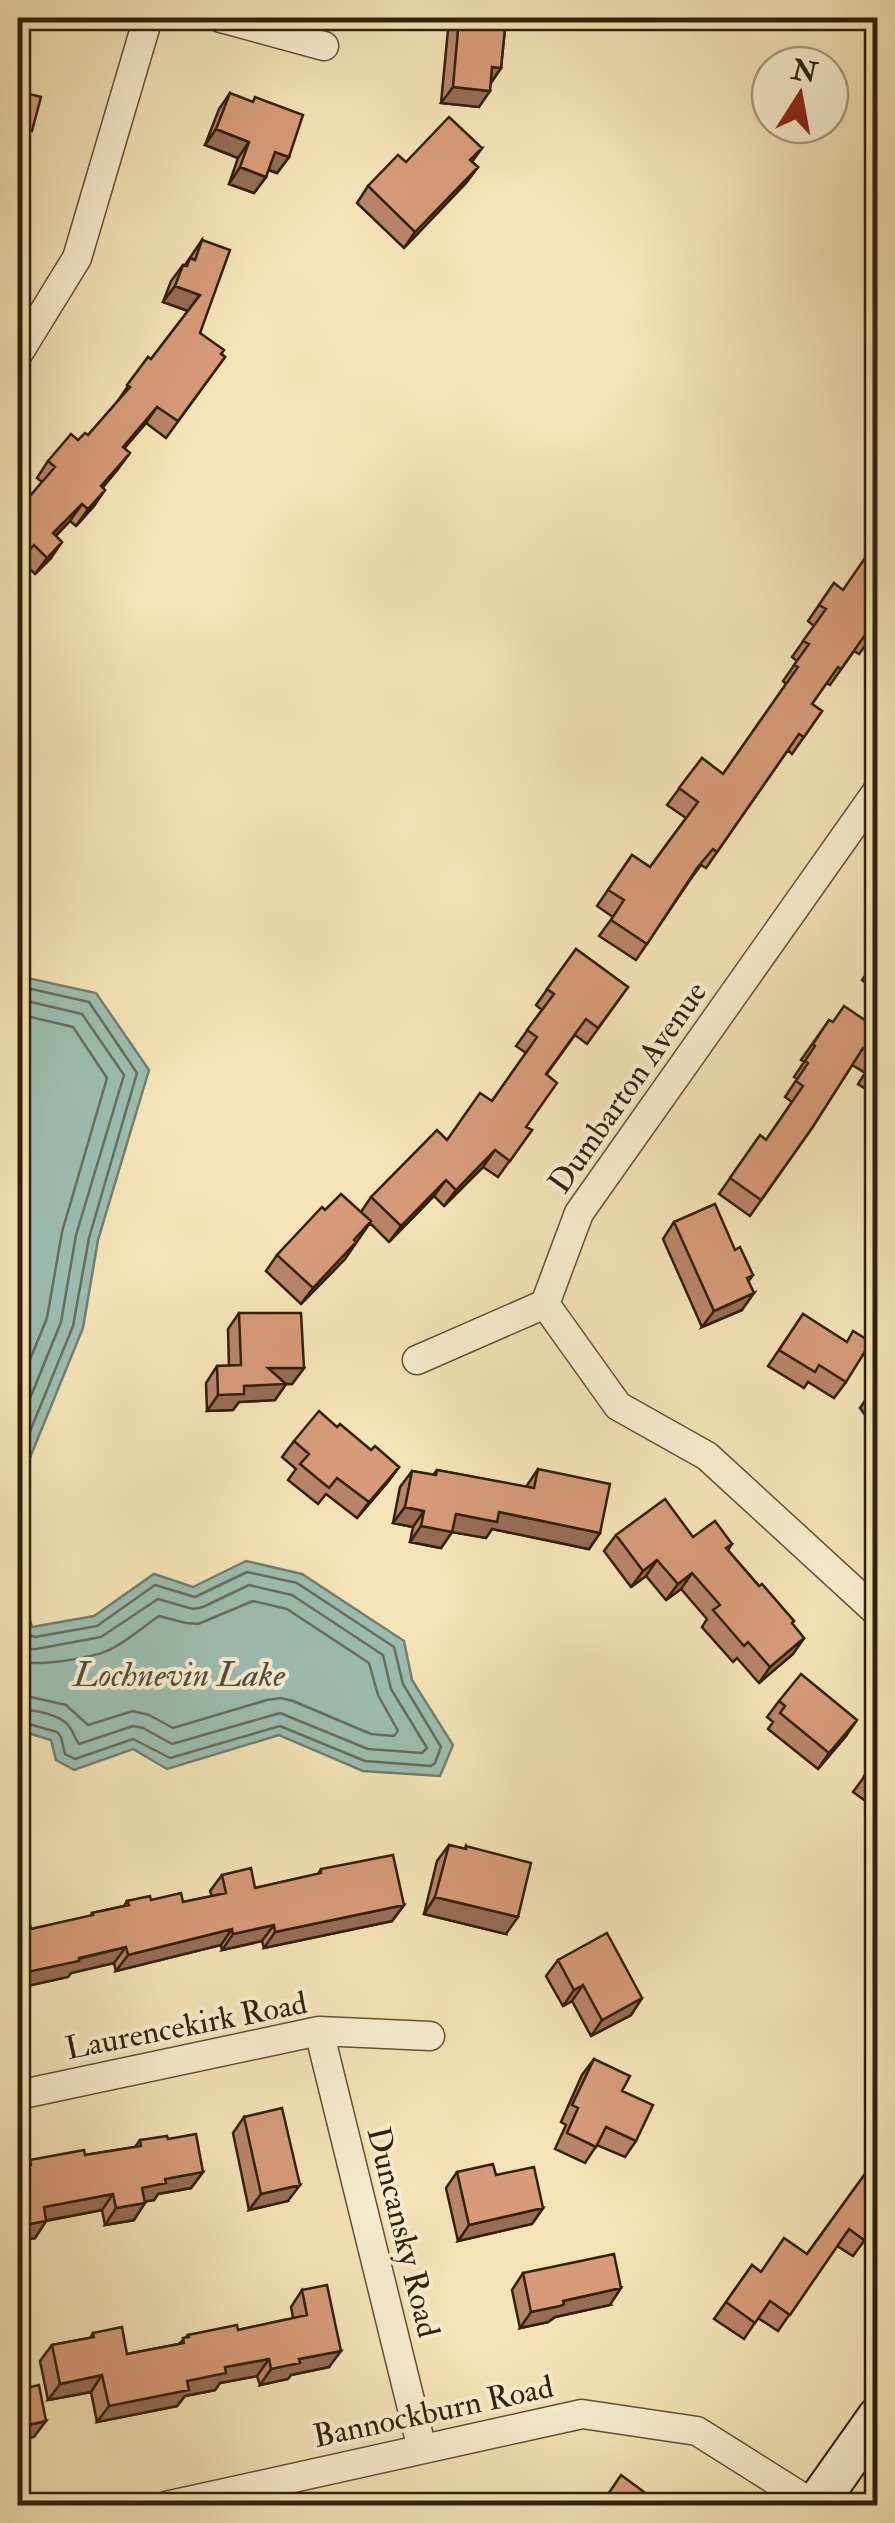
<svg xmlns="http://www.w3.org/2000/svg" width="895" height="2523" viewBox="0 0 895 2523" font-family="'IM FELL Double Pica',serif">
<rect width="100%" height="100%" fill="#f4e3b6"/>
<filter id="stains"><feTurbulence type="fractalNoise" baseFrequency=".002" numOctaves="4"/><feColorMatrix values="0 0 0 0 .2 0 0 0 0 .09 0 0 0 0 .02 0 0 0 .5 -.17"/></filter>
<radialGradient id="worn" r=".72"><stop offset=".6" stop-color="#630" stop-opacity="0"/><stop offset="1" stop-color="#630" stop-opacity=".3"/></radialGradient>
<path fill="#9cbdb2" stroke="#727e6f" stroke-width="2.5" d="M18,976L96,993L149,1070L98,1240L83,1328L18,1487Z
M246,1561L302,1574L404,1641L412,1680L453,1745L440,1776L363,1771L279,1735L167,1769L133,1749L74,1770L56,1760L51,1740L18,1730V1578L32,1627L94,1616L154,1574L193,1587Z"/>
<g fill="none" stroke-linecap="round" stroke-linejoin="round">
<path stroke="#676e5e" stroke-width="2.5" d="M18,986L89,1002L137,1073L89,1238L73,1326L18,1461
M18,999L82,1014L124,1075L76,1235L61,1322L18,1428
M18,1014L73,1027L107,1078L62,1232L47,1318L18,1389
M18,1615L23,1633L35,1637L97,1626L155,1585L195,1597L247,1572L297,1583L394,1647L403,1684L441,1747L435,1763L431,1766L365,1761L280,1726L170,1758L133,1739L75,1759L65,1754L61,1737L57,1732L18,1721
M18,1644L26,1649H36L101,1637L158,1599L193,1609L203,1607L249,1585L292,1595L383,1655L391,1689L427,1748L422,1753L368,1749L280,1713L172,1744L143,1728L133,1726L79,1744C74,1738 73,1729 66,1723C55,1713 31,1710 18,1709
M18,1661C36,1667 96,1658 113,1648C129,1640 144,1626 159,1616L186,1623L198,1624L253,1601L287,1609L369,1663L378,1695L398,1731L394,1736L371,1734L293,1701L281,1698L267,1700L173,1728L149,1715L133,1711L88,1725L66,1705L18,1694"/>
<g stroke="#625135" stroke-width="31">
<path id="street" d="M221,18L324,46
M18,354L77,258L148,18
M545,1304L579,1213L878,790
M545,1304L618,1406L707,1456L878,1613
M417,1360L545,1304
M319,2031L422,2449
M18,2095L319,2031L430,2036
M166,2506L582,2414L697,2431L816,2506"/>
</g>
<g stroke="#32200a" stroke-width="44">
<path id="secondary" d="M815,2506L878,2417"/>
</g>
<use href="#street" stroke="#f8edd0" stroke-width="28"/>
<use href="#secondary" stroke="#f8edd0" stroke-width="40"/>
</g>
<path fill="#b98568" stroke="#32200a" stroke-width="2.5" d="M457,18H506L501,68L491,83L479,107L441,103L448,30Z
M230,93L289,157L277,173L268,170L266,177L254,193L229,184L238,158L205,145L219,109Z
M482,148L472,162L478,167L466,183L404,248L357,203L368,186L406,162Z
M202,240L200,333L225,357L166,438L146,423L124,448L118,469L102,488L94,506L76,526L70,521L56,536L51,558L35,574L23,562L18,567V497L24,503L42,482L37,478L48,461L88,435L117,402L148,357L151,359L188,311L163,302L171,281L183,265H185Z
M834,583L878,628L859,654L854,651L830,685L826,683L812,704L822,711L792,754L788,750L706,868L701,865L690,880L636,960L599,936L613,917L597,906L632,855L650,867L686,818L667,805L702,758L723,774L786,684L783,681L797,661L792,657L814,626L808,621Z
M576,949L628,987L587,1044L575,1035L546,1075L526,1127L532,1130L498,1177L483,1167L444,1206L434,1196L389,1242L370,1223L345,1259L301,1304L266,1271L277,1255L325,1210L361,1212L371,1197L447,1140L492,1101L526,1053L516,1046L542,1010L536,1005Z
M878,958V994L866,986L867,984L862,980Z
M829,1020L833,1022L878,1029V1085L872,1093L858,1084L865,1073L852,1065L812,1128L750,1216L719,1194L760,1135L766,1140L792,1102L785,1097L797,1079L794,1077L804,1062L801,1060Z
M674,1222L753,1275L748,1282L742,1310L702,1327L663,1239Z
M239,1313L304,1368L292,1384H286L275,1400L239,1402L233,1410L207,1411L206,1383L217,1366H229L228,1329Z
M803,1314L846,1342V1382L834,1398L808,1382L804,1388L768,1366Z
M878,1387V1433L860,1408L871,1392Z
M337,1427L371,1450L399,1467L387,1483L357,1518L326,1494L318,1504L288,1480L296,1469L282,1457L294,1441Z
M538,1469L600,1533L589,1549L492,1529L486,1538L452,1532L441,1548L410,1542L413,1527L393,1523L400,1487L412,1471L433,1475L437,1470L526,1487Z
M616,1535L693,1537L732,1544L728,1550L759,1586L794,1621L792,1624L804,1638L793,1654L759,1683L737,1658L733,1662L702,1627L707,1619L681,1589L666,1600L646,1576L631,1587L604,1551Z
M779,1701L846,1736L818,1769L768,1729L773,1722L767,1717Z
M878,1758V1810L853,1792Z
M449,1845L465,1849L466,1846L506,1934L424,1914L437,1861Z
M321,1869L404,1905L392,1921L264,1948L262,1941L222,1950L221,1945L116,1971L114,1963L71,1973L68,1977L18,1988V1912L31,1929L91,1916L92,1913L124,1906L127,1901L151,1900L183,1902L212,1896L210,1891L222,1875L255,1888L318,1874Z
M558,1960L642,1998L631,2015L591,2036L572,2001L563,2006L546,1976Z
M594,2059L622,2091L636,2141L625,2157L597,2145L585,2163L555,2149L566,2125L561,2122L582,2075Z
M244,2117L288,2201L249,2210L233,2133Z
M168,2139L203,2172L191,2188L158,2194L154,2200L145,2201L134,2220L105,2225L102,2210L46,2221L35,2238L18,2241V2171L20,2167L26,2166L30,2160L85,2155L135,2147L140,2140Z
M878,2156V2222L853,2256L837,2246L778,2331L758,2318L744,2339L714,2319L752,2265L761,2272L807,2254Z
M457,2172L496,2175L543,2208L532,2224L458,2241L446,2188Z
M523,2273L610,2305L555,2317L548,2322L520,2328L512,2290Z
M302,2290L329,2367L291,2375L288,2379L260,2385L257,2376L220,2383L215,2390L185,2396L177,2406L97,2422L91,2392L48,2400L40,2361L52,2345L90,2338L93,2333L127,2354L179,2344L188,2335L238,2330L293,2318L291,2307Z"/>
<path fill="#966c55" stroke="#32200a" stroke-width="2.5" d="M492,67L501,68L490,84Z
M453,87L490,91L479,107L441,103Z
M216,129L249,142L238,158L205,145Z
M275,152L289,157L277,173L264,168Z
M240,167L266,177L254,193L229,184Z
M478,167L466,183L404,248L415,232Z
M175,286L200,295L188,311L163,302Z
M157,407L146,423L112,463L123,447Z
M130,453L118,469L90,503L101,486Z
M105,490L94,506L76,526L88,509Z
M82,504L70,521L42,549L53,533Z
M62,542L51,558L35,574L47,558Z
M495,1150L483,1167L444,1206L456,1190Z
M446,1180L434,1196L389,1242L401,1226Z
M356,1242L345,1259L301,1304L313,1288Z
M754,1293L742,1310L702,1327L714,1311Z
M268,1368H304L292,1384H286L275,1400L239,1402L233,1410L207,1411L218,1395L244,1386Z
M399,1467L387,1483L357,1518L369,1502Z
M405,1507L424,1511L413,1527L393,1523Z
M499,1512L600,1533L589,1549L492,1529L486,1538L452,1532L441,1548L410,1542L421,1526L456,1514Z
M657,1560L646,1576L631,1587L643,1571Z
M692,1573L681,1589L666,1600L678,1584Z
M804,1638L793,1654L759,1683L770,1667Z
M857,1720L846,1736L818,1769L829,1753Z
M435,1897L518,1917L506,1934L424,1914Z
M404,1905L392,1921L264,1948L275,1932Z
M274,1925L262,1941L222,1950L233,1934Z
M232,1929L221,1945L116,1971L128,1955Z
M126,1947L114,1963L71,1973L68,1977L18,1988V1974Z
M583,1985L572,2001L563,2006L574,1990Z
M642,1998L631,2015L591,2036L602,2020Z
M203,2172L191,2188L158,2194L154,2200L131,2204L142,2188L165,2179Z
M300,2185L288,2201L249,2210L261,2194Z
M113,2194L102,2210L32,2223L44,2207Z
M145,2203L134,2220L105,2225L116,2208Z
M543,2208L532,2224L458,2241L469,2225Z
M46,2221L35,2238L18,2241V2234L24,2225Z
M621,2288L610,2305L555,2317L548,2322L520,2328L531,2312L563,2301Z
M341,2351L329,2367L291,2375L288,2379L260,2385L271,2369L299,2359Z
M269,2359L257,2376L220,2383L215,2390L185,2396L177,2406L97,2422L109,2406L225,2367Z
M102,2375L91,2392L48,2400L60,2384Z
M46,2421L34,2437L18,2441V2429L19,2427Z"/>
<path fill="#d79b79" stroke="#32200a" stroke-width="2.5" d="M18,18H26L21,43H18Z
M459,18H506L501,68L492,67L490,91L453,87Z
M18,91L41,97L32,131L26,129L18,162Z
M230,93L253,102L255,97L303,115L289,157L275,152L266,177L240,167L249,142L216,129Z
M449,117L482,148L470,160L478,167L415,232L368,186L398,155L406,162Z
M202,240L230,250L200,333L224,350L221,354L225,357L178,421L157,407L123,447L130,453L101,486L105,490L88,509L82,504L53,533L62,542L47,558L34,545L25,555L23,553L18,559V497L24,503L55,467L48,461L71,434L78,440L85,433L88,435L130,387L127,385L148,357L151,359L200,295L175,286L183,265L187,266L190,258L195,260Z
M878,539V628L871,638L865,635L841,669L838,667L812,704L822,711L804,737L799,734L717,852L713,849L697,868L647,944L611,920L624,900L608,890L632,855L650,867L698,802L679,788L702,758L723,774L798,667L794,665L809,644L803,641L826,609L819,605L834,583L843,590Z
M576,949L628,987L598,1028L586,1019L546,1074L557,1083L526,1127L532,1130L510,1161L495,1150L456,1190L446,1180L401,1226L371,1197L437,1130L447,1140L480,1093L492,1101L537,1037L527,1030L554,994L547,989Z
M844,1006L878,1029V1073L870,1068L876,1057L863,1048L812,1128L761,1200L730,1178L760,1135L766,1140L803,1086L796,1081L808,1063L805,1061L815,1046L813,1044L829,1020L833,1022Z
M341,1194L371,1221L354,1240L356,1242L313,1288L277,1255L322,1207L325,1210Z
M715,1204L735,1250L740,1247L753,1275L747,1278L754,1293L714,1311L674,1222Z
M239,1313H301L304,1368H268L286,1384L244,1386V1394L218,1395L217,1366L241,1365Z
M803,1314L847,1342L853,1331L871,1342L846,1382L819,1365L815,1372L779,1350Z
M878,1387V1400L871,1392Z
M319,1411L337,1427L340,1424L371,1450L375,1446L399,1467L369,1502L337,1478L329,1488L300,1464L309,1454L294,1441Z
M538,1469L610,1484L600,1533L499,1512L497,1522L456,1514L452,1532L421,1526L424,1511L405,1507L412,1471L436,1475L437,1470L534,1488Z
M665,1499L693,1537L715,1521L732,1544L726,1548L759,1586L762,1584L794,1621L792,1623L804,1638L770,1667L748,1642L744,1646L713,1610L720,1605L692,1573L678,1584L657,1560L643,1571L616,1535Z
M801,1674L857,1720L829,1753L780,1713L785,1706L779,1701Z
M878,1758V1786L864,1776Z
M449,1845L466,1849V1846L531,1863L518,1917L435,1897Z
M393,1855L404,1905L275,1932L274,1925L233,1934L232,1929L128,1955L126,1947L79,1958V1961L18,1974V1912L27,1910L31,1929L93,1915L92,1913L129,1905L127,1901L150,1896L151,1900L181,1893L183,1902L226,1893L222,1875L251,1868L255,1888L321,1873V1869Z
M607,1933L642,1998L602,2020L583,1985L574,1990L558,1960Z
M594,2059L630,2076L622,2091L653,2105L636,2141L606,2127L596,2147L567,2133L578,2108L572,2105Z
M282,2108L300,2185L261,2194L244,2117Z
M196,2134L203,2172L165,2179L166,2183L142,2188L145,2203L116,2208L113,2194L44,2207L46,2221L24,2225L21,2211H18V2175H22L20,2167L31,2165L30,2160L84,2150L85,2155L141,2146L140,2140L167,2136L168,2139Z
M878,2156V2222L864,2240L849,2229L790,2315L770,2301L755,2323L726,2302L752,2265L761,2272L784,2238L807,2254Z
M493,2164L496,2175L534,2167L543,2208L469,2225L457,2172Z
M614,2254L621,2288L563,2301L564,2304L560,2306L531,2312L523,2273Z
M327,2285L341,2351L299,2359L300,2363L271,2369L269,2359L225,2367L226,2373L187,2381L189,2390L109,2406L102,2375L60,2384L52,2345L94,2337L93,2333L122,2327L127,2354L184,2343L183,2338L189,2337L188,2335L237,2325L238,2330L307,2315L302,2290Z
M39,2385L46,2421L19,2427L18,2421V2390Z
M621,2475L663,2506H600Z"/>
<g text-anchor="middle" stroke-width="8" stroke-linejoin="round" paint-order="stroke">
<g font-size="32" fill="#32200a" stroke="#f8edd0">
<text transform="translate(627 1087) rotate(-55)" y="11">Dumbarton Avenue</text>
<text transform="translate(186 2025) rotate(-11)" y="11">Laurencekirk Road</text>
<text transform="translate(404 2232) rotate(76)" y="11">Duncansky Road</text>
<text transform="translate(433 2411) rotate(-12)" y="11">Bannockburn Road</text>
</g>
<g font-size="35" font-style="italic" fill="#524f3c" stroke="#f8edd0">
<text x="179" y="1686">Lochnevin Lake</text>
</g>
</g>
<rect width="895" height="2523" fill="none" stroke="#f4e3b6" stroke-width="60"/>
<rect x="20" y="20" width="855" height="2483" fill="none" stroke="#32200a" stroke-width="5"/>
<rect x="30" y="30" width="835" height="2463" fill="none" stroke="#32200a" stroke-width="2.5"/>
<g transform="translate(800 95) rotate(11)"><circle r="48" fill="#f8edd0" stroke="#a99b81" stroke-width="2.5"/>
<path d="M0-8L18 38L0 25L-18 38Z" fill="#8f2418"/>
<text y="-15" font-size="28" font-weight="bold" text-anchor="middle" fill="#32200a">N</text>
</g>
<rect width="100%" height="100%" filter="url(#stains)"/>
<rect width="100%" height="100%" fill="url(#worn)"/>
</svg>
